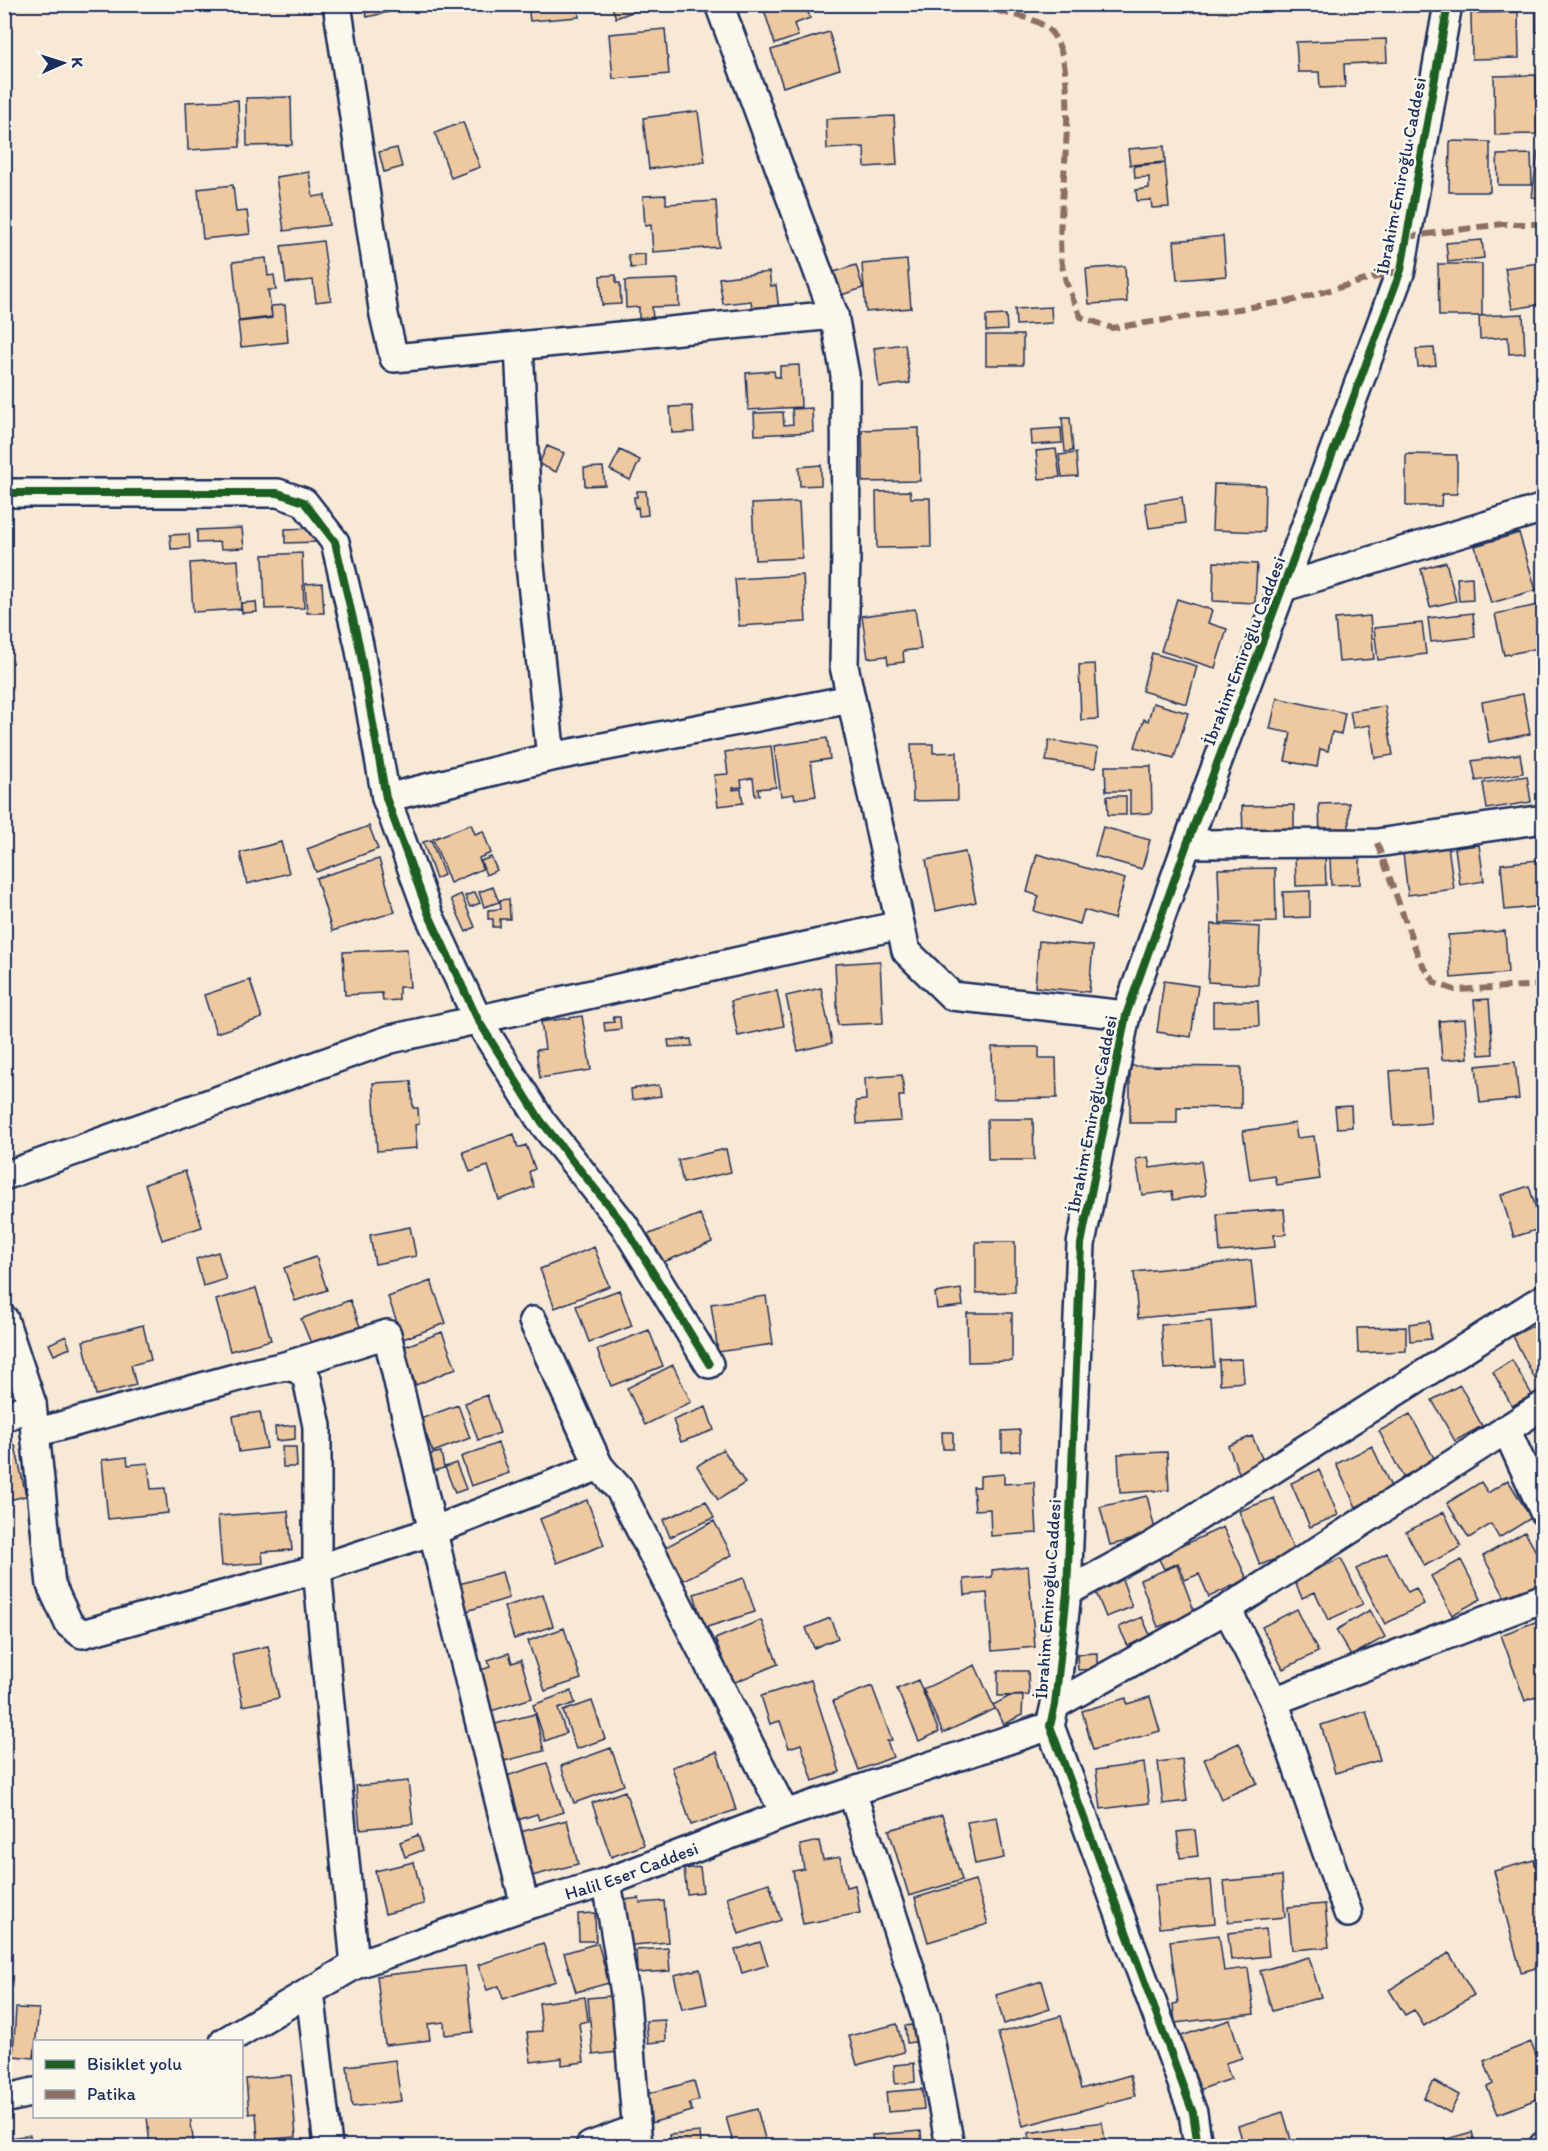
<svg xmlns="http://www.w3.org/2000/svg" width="1548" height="2151" viewBox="0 0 1548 2151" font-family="Itim,sans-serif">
<rect width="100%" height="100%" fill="#f7e9d5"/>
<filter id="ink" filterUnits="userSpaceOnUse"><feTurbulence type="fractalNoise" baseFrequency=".0167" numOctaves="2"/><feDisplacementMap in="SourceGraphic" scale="12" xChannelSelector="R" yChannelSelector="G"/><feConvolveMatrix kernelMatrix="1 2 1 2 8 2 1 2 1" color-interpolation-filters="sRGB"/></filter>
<g filter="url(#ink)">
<path fill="#eec89e" stroke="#1b2f5e" stroke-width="1.5" d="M364,4H387L389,12L367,17Z
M512,4H578L579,17L530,21L528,5Z
M611,4H653L616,18Z
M762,4H805L810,18L794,24L798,36L775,44Z
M1536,4H1544V32H1536Z
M1518,12L1519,58L1472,59L1471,13Z
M665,29L669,74L613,79L609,34Z
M829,32L840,69L783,87L771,50Z
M1386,39L1387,62L1344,64L1345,87L1320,88L1319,72H1298L1296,42Z
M1536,75L1537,134L1495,135L1494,76Z
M291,97L292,145L247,146L246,98Z
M238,100L240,147L188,150L186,102Z
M698,111L705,162L649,169L643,118Z
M894,116L897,165L865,167L864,147L827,149L826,119Z
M463,122L480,167L451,178L435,133Z
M1450,141L1490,142V192H1449Z
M1164,146L1165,162L1130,165L1128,149Z
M397,148L402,167L384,172L379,152Z
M1538,151L1544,152V199L1532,197Z
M1531,154L1532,185H1498L1497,155Z
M1165,163L1169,207L1152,208L1151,200L1137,201L1136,190L1149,188V177L1135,178L1134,166Z
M309,172L313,197L325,195L329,225L284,231L276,177Z
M233,185L236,212L247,211L250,234L203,239L198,189Z
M666,195V204L716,201L719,247L653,252L651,225L645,226L643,196Z
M1223,236L1226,276L1177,280L1174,241Z
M1482,240L1484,258L1448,262L1446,243Z
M323,241L331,300L316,302L313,280L286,283L281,246Z
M645,254V267L631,268L628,255Z
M266,258L268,276L274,275L276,290H268L272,317L239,321L233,262Z
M907,260L911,308L866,312L862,264Z
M1544,262V304L1512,309L1505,268Z
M1438,264H1482V316H1439Z
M856,265L863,288L835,297L828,274Z
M1125,266L1127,302L1089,304L1086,269Z
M769,272L771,286L776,285L779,310L753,313L751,301L723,304L719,278Z
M616,275V283H620L621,304L602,305L600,276Z
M678,279L679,306L652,307L653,320L639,321V307L626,308L625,281Z
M285,305L288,342L241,347L238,322L272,318L271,306Z
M1051,307L1052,323L1016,325L1015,309Z
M1523,314L1525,353L1509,354L1508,337L1480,339L1479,316Z
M1006,315L1007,330L986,331V316Z
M986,335H1023V365H986Z
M905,344L910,383L879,387L874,348Z
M1434,348L1436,365L1418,367L1416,349Z
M799,365L801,407L748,410L746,373L774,371L775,377H780V366Z
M692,406L694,432L672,433L670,407Z
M812,408L813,432L755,435L754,413L783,412L784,425L793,424L792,409Z
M1062,418H1070L1073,451L1065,452Z
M919,428L920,481L863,482L862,430Z
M1061,428L1062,443L1032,445L1031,430Z
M547,446L564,453L556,472L539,464Z
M1056,449L1060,477L1039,479L1036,451Z
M620,450L640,460L630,480L610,470Z
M1076,453L1078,476L1062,477L1059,455Z
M1406,454L1457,455V494H1442L1441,506H1406Z
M821,465V485L800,486L799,467Z
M603,467L605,485L585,486L584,468Z
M1214,484L1265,485L1264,532L1212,530Z
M637,491H646L648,515L639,516L638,507L635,508L634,497H637Z
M910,491L911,498H930L931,547L877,548L876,492Z
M1182,497L1185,523L1149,528L1145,503Z
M799,502L802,558L755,560L752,504Z
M242,528L244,548L221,549L220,542L197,543V530Z
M319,528V542L285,543V529Z
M1519,533L1536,590L1491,603L1475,546Z
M189,534L190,548L171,549L170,535Z
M302,553L304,608L265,609L263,555Z
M238,560L241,609L193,612L190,563Z
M1214,562L1257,564L1255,603L1213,601Z
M1446,562L1456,601L1430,607L1421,569Z
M803,575L806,622L739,626L735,579Z
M1472,577L1473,600L1459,601L1457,578Z
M322,583L324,613H307L305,584Z
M1177,599L1212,610L1208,623L1227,629L1215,668L1161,651Z
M256,602L257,612L242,613L241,603Z
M1538,605L1544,633V647L1504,655L1495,614Z
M915,609L921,649L903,651L904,662L888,664L887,656L868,658L862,616Z
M1473,613L1475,637L1431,642L1428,618Z
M1370,616L1374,659L1339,662L1335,619Z
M1422,623L1426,654L1378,660L1374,628Z
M1152,653L1197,666L1187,704L1142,691Z
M1095,664L1098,719L1081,720L1079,665Z
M1523,694L1530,734L1489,742L1482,702Z
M1277,698L1345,713L1341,734L1332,732L1328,751L1320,749L1317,767L1285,761L1291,733L1270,729Z
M1153,703L1188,713L1174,758L1135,747L1144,719L1148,721Z
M1385,706L1393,755L1375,758L1370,725L1353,728L1350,711Z
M827,738L830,759L811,762L816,796L795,799L794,794L781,796L774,746Z
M1049,740L1098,748L1095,768L1046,761Z
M911,744H933V753L957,752L958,800L913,801Z
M771,746L776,787L758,789L759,795L755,796L753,778L741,780L742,787L733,788V790L741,789L743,803L718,806L714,775L728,774L725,752Z
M1520,754L1523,773L1476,781L1472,761Z
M1105,766H1151L1152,813L1130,814V791H1106Z
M1527,776L1531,802L1487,809L1483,783Z
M1107,796H1126V815H1108Z
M1349,803V837L1320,838L1319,804Z
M1294,805V834L1243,835L1242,806Z
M471,824L475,834L483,831L491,853L479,858L482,869L450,883L433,839Z
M369,826L378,849L316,872L307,849Z
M1103,827L1150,840L1142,869L1095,856Z
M1447,839L1454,889L1408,895L1402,845Z
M431,840L444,875L436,879L423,842Z
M281,842L289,873L247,884L240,853Z
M1479,845L1484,881L1460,885L1455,848Z
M965,852L976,902L936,911L926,860Z
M1037,854L1125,879L1114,919L1084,910L1080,924L1034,911L1039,896L1027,892Z
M1295,854H1325L1326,885L1296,886Z
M1360,856V884L1331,885L1330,857Z
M491,857L497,870L486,875L481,861Z
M379,859L395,912L332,931L316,878Z
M1538,860L1540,884L1544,883V906L1505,910L1501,864Z
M1275,868L1276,922L1220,923L1218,869Z
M493,887L499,902L484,907L479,892Z
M1310,891V917L1284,918L1283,892Z
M475,892L480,903L470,907L465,896Z
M461,894L475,927L466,932L451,899Z
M509,899L510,919H500V927H493V919H488V910L501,909L500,900Z
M1211,924L1260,927L1258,985L1208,982Z
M1505,931L1508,973L1451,978L1448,935Z
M1039,941L1093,946L1089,992L1035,987Z
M407,949L410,987H399V1000L383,1001L382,993L345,995L343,952Z
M880,961L883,1023L838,1025L835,964Z
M250,980L262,1018L216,1033L204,995Z
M1164,981L1198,986L1191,1037L1157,1032Z
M821,988L832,1043L798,1051L786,996Z
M777,991L784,1026L738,1036L731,1001Z
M1489,999L1493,1054L1479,1055L1474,1000Z
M1258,1001L1259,1026L1213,1027V1002Z
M582,1016L591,1070L540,1078L536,1050L545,1049L541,1022Z
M613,1017H620L621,1029L605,1031L604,1023L614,1022Z
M1465,1019L1468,1058L1442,1060L1439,1021Z
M691,1039L692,1046L669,1047L668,1040Z
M992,1047H1039V1058H1056L1057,1098L993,1099Z
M1515,1062L1519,1099L1480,1103L1476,1066Z
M1130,1063L1133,1066L1241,1067V1108L1177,1107V1123H1130Z
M1427,1068L1431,1123L1394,1126L1390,1071Z
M902,1075L904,1096H899L901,1121L857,1124L856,1101L866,1100L865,1078Z
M411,1081L413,1108H418L419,1124L415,1125L417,1148L377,1151L373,1083Z
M659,1085L661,1096L632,1100L631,1089Z
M1351,1106L1352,1127L1337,1128L1335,1107Z
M987,1119H1033L1034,1160H988Z
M1295,1123L1297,1138L1314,1136L1320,1179L1277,1185L1275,1176L1250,1180L1243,1131Z
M514,1134L518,1148L526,1145L535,1169L529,1172L534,1187L499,1200L488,1166L470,1172L463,1152Z
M726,1149L731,1172L683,1183L678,1160Z
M1148,1157L1150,1168L1201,1161L1206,1195L1173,1200L1172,1191L1142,1195L1136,1159Z
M185,1171L202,1227L162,1240L145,1184Z
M1529,1186L1542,1228L1514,1237L1501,1195Z
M1284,1209L1286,1234L1274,1235L1275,1247L1220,1252L1217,1214Z
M700,1214L712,1242L659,1264L647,1235Z
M410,1227L416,1256L375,1264L370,1235Z
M976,1242H1015V1292L976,1293Z
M594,1247L609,1286L555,1308L540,1269Z
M218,1252L226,1279L203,1286L196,1259Z
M316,1257L327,1290L295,1301L284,1268Z
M1251,1260L1256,1307L1138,1318L1134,1272Z
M431,1281L446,1323L403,1339L388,1297Z
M256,1288L271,1340L230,1351L216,1300Z
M961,1289L963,1306L937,1309L935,1293Z
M619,1290L632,1326L589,1342L576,1306Z
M766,1296L773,1344L718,1352L711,1304Z
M350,1300L361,1329L313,1348L301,1319Z
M967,1313H1012V1361L968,1362Z
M1544,1320V1377L1536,1381L1513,1336Z
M1211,1321L1214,1366L1164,1369L1161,1325Z
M1429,1321L1431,1339L1410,1341L1409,1324Z
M143,1325L151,1360L131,1365L136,1385L96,1395L83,1341Z
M1406,1327V1351L1358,1353L1357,1328Z
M649,1330L663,1366L611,1386L597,1350Z
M442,1332L456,1368L416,1385L401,1348Z
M66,1336L70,1348L54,1355L49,1344Z
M1242,1359L1244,1382L1220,1384L1219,1360Z
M1512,1360L1532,1395L1512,1406L1493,1372Z
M673,1365L691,1402L645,1425L627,1388Z
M1460,1385L1482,1426L1455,1441L1432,1400Z
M487,1395L500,1433L478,1440L465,1403Z
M458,1405L470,1438L433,1452L420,1419Z
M706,1407L714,1430L681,1442L673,1420Z
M260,1412L267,1448L239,1452L233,1416Z
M1410,1414L1435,1460L1403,1477L1379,1431Z
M1544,1424V1436L1538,1427Z
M295,1425V1439L276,1441L275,1427Z
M1020,1430V1451L1002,1452V1431Z
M942,1432H953V1449H943Z
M1252,1436L1265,1465L1240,1475L1228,1446Z
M498,1443L509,1473L471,1486L461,1457Z
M15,1445L26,1496L4,1501V1448Z
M1372,1446L1392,1489L1356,1507L1336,1464Z
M282,1447H296L297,1467H283Z
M723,1449L745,1483L718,1500L697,1466Z
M441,1452L444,1468L426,1473L422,1456Z
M1167,1452L1169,1490L1120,1493L1118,1454Z
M127,1457L128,1465L148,1463L151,1489L165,1488L168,1513L108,1519L102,1460Z
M456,1463L466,1489L455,1493L445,1467Z
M1319,1470L1338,1515L1310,1527L1291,1483Z
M1004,1474V1484L1034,1482L1037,1533L991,1536L990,1509L975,1510L973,1487H980V1476Z
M1508,1480L1531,1518L1499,1538L1491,1524L1469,1538L1447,1503L1481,1482L1488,1493Z
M1147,1496L1156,1534L1110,1545L1100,1507Z
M1274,1498L1294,1552L1260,1565L1239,1511Z
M587,1500L604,1545L557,1563L540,1519Z
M706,1501L714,1518L670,1537L663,1520Z
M288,1511L292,1550L262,1552L263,1563L222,1566L218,1516Z
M1444,1512L1461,1547L1424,1566L1406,1532Z
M714,1521L732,1555L682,1581L664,1548Z
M1223,1527L1247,1579L1209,1597L1199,1574L1185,1580L1178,1563L1164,1569L1155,1551L1184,1538L1186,1544Z
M1525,1532L1544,1566V1580L1507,1601L1483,1556Z
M1387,1553L1408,1592L1416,1588L1424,1604L1385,1624L1356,1569Z
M1341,1558L1363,1604L1328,1620L1315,1592L1302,1598L1294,1580Z
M1461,1560L1481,1599L1452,1615L1431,1576Z
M1177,1565L1195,1613L1158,1627L1140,1580Z
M1028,1566L1035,1647L992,1651L987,1593L965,1595L964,1579L992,1577V1570Z
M502,1572L509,1598L460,1613L452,1586Z
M744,1578L755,1612L704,1628L694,1594Z
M1122,1579L1132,1607L1106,1617L1095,1590Z
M543,1594L553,1626L514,1639L504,1607Z
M1297,1609L1318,1652L1283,1669L1262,1627Z
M1370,1610L1385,1637L1351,1656L1336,1630Z
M1142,1617L1150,1635L1128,1646L1119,1627Z
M830,1618L838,1638L814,1648L806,1628Z
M1543,1619L1544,1694L1525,1701L1501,1635Z
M761,1620L778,1664L733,1683L715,1639Z
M564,1628L581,1679L545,1691L528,1641Z
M268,1646L279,1698L243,1706L232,1654Z
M509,1653L512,1663L521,1660L532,1698L488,1712L475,1672L490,1667L488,1660Z
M1097,1653V1669L1078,1670L1077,1654Z
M975,1665L995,1709L943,1733L923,1689Z
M998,1671H1028L1029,1695L998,1696Z
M811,1680L840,1772L813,1781L801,1744L789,1748L780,1721L770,1724L761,1696Z
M918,1680L939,1732L919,1741L897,1689Z
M872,1686L892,1740L887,1741L893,1757L859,1770L833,1701Z
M571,1691L575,1703L558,1709L566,1733L545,1741L533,1705Z
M1010,1696H1023L1022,1715L1004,1724L993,1705Z
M1150,1697L1160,1731L1093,1750L1082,1711L1126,1698L1127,1704Z
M592,1701L605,1739L576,1749L563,1711Z
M1366,1711L1380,1760L1335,1773L1321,1725Z
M535,1714L544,1751L500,1762L491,1725Z
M1239,1743L1257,1783L1221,1799L1204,1759Z
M611,1748L624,1785L574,1803L561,1766Z
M717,1752L736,1810L691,1825L672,1767Z
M1182,1759L1187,1801L1163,1804L1158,1762Z
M547,1763L563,1812L539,1820L537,1814L508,1823L494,1780Z
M1144,1763L1149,1803L1101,1809L1096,1770Z
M408,1781L413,1824L360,1829L356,1786Z
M625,1791L644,1845L611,1857L592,1803Z
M942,1815L962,1880L909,1896L889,1830Z
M997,1817L1004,1858L975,1864L967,1822Z
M567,1820L578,1864L524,1878L512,1834Z
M1195,1830L1198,1856L1180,1858L1177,1832Z
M418,1835L423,1850L405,1857L400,1842Z
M819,1841L823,1860L840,1857L846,1887L855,1885L860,1913L803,1924L793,1871L804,1869L800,1845Z
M1534,1860L1544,1895V1966L1521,1972L1494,1871Z
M414,1862L424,1904L385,1914L375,1871Z
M700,1867L703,1892L687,1894L684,1869Z
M1282,1876L1285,1917L1228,1922L1224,1881Z
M975,1880L988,1924L928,1942L915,1898Z
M1211,1880L1215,1923L1159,1928L1155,1885Z
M769,1883L781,1920L739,1934L727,1897Z
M639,1898L640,1903L664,1901L668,1942L621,1946L617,1901Z
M1325,1904L1329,1947L1292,1950L1288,1907Z
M595,1913L596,1941H579L578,1914Z
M1266,1929L1269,1956L1231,1960L1228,1933Z
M1219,1935L1224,1971L1248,1968L1254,2014L1175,2023L1173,2004L1178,2003L1170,1941Z
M4,1940H9L5,2012H4Z
M760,1942L768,1965L742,1973L735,1950Z
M543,1943L556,1981L503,1999L499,1986L487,1990L478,1965Z
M598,1943L609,1983L576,1992L564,1953Z
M668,1948L670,1971L637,1973L636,1950Z
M1449,1953L1474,1995L1424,2026L1414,2010L1405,2015L1389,1990Z
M1309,1957L1321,1997L1272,2011L1260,1971Z
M465,1966L473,2032L445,2035L444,2022L428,2024L430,2040L385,2045L377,1976Z
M700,1969L707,2004L682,2009L674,1975Z
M1042,1981L1050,2009L1004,2024L996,1995Z
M620,1995L626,2051L593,2055L588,1998Z
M585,1997L588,2021L579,2023L584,2062L562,2065V2058L531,2062L527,2032L542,2031L539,2003Z
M16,2008L39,2009L34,2058L13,2056Z
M1061,2016L1081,2089L1130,2075L1135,2096L1023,2126L998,2033Z
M665,2020L666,2041L648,2043L646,2021Z
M1230,2020L1242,2058L1225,2063L1231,2079L1196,2091L1178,2037Z
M897,2024L904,2052L857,2065L849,2036Z
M919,2024L921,2041L907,2043L905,2026Z
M1531,2042L1544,2075V2085L1537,2087L1542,2097L1498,2114L1487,2087L1493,2084L1484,2061Z
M395,2060L401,2101L352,2107L347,2066Z
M914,2063L915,2082L895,2084L894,2065Z
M291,2075L296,2137L258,2140L256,2113L249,2114L246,2079Z
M694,2081L699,2100L689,2103L692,2111L651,2123L643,2095Z
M1434,2081L1459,2095L1450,2113L1424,2098Z
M922,2089L924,2109L888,2112L886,2092Z
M757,2109L767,2146H734L726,2117Z
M1283,2112L1293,2146H1244L1238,2126Z
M147,2116H190L194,2146H150Z
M1102,2122L1106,2146H1030L1028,2133Z
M921,2131L922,2146H873L872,2135Z
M700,2132L701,2146H670L669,2135Z
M1472,2132L1476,2146H1430L1429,2144Z
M30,2135L32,2146H4V2139Z"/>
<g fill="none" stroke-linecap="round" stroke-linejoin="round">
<g stroke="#1b2f5e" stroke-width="32">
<g id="minor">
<path d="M337,4L384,315L394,358L834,315"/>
<path d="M719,4L834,315L845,375L846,552L844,666L906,951L952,996L1126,1015"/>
<path d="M519,346L529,556L551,757"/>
<path d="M4,493H278L304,502L335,542L359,645L386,798L429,915L478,1020L541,1121L624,1225L709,1364"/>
<path d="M1284,587L1544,508"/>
<path d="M386,798L551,757L851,699"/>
<path d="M1187,844L1377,843L1544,819"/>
<path d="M4,1176L391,1039L900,925"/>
<path d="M4,1319L32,1404"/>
<path d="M533,1321L599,1466"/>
<path d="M285,1366L387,1334L440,1562L525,1906"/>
<path d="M4,1418L32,1404L51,1585L69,1624L82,1634L317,1569L433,1531L599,1466L620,1490L785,1814"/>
<path d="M1506,1429L1544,1512"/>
<path d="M35,1433L249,1374L285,1366L299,1369L307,1379L317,1426V1569L355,1965"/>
<path d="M1067,1592L1155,1544L1544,1298"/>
<path d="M1227,1609L1274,1701L1348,1913"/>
<path d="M1274,1701L1544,1598"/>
<path d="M1055,1705L1227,1609L1544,1405"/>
<path d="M852,1792L926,2017L950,2146"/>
<path d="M607,1882L626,2000L638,2146"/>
<path d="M310,1991L328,2146"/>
<path id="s1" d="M224,2042L355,1965L525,1906L607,1882L785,1814L1050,1726"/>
<path d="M4,2099L34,2092"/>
<path d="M590,2146L636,2129"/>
<path d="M1198,2146L1193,2113L1050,1726L1055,1705L1067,1592L1081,1244L1126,1015L1187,844L1401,270L1448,4"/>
<path d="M1543,2146H1544"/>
</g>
</g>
<use href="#minor" stroke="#fbf7ec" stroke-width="27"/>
<path stroke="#8d6e63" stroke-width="6" stroke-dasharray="12 6" stroke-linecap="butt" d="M981,4C1003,17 1028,12 1048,29C1086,62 1055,208 1061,257C1063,279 1072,298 1081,317L1112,328L1291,301L1401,270
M1406,237L1502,224H1544
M1377,843L1420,961L1435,983L1455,990L1544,985"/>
<g stroke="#fbf7ec" stroke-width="11">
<path id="cycleway" d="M4,493H278L304,502L335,542L359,645L386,798L429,915L478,1020L541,1121L624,1225L709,1364
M1198,2146L1193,2113L1050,1726L1055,1705L1067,1592L1081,1244L1126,1015L1187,844L1401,270L1448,4"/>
</g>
<use href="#cycleway" stroke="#1b5e20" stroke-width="8"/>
</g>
</g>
<g text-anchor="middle" stroke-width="5" stroke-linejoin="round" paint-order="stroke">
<g font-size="18" fill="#1b2f5e" stroke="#fbf7ec">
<text transform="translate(1401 176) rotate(-79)" y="6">İbrahim Emiroğlu Caddesi</text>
<text transform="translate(1244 651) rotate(-69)" y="6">İbrahim Emiroğlu Caddesi</text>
<text transform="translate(1092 1114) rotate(-79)" y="6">İbrahim Emiroğlu Caddesi</text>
<text transform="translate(1048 1599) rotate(-86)" y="6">İbrahim Emiroğlu Caddesi</text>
<text dy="6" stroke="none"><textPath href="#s1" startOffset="444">Halil Eser Caddesi</textPath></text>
</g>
</g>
<rect width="1548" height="2151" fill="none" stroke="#fbf7ec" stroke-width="24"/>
<rect x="12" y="12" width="1524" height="2127" fill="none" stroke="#1b2f5e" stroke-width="2" filter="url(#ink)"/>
<rect x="33" y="2040" width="210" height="78" fill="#fbf7ec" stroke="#a1a7b3" stroke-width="1.5"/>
<rect x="45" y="2060" width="30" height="9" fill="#1b5e20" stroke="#a1a7b3" stroke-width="1.5"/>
<text x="87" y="2070" font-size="18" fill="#1b2f5e">Bisiklet yolu</text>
<rect x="45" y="2090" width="30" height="9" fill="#8d6e63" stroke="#a1a7b3" stroke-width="1.5"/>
<text x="87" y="2100" font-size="18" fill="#1b2f5e">Patika</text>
<g transform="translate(63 63) rotate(87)" stroke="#fbf7ec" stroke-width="4.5" paint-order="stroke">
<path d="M0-4.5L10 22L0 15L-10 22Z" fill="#1b2f5e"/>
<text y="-9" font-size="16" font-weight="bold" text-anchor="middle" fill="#1b2f5e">K</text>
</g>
</svg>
